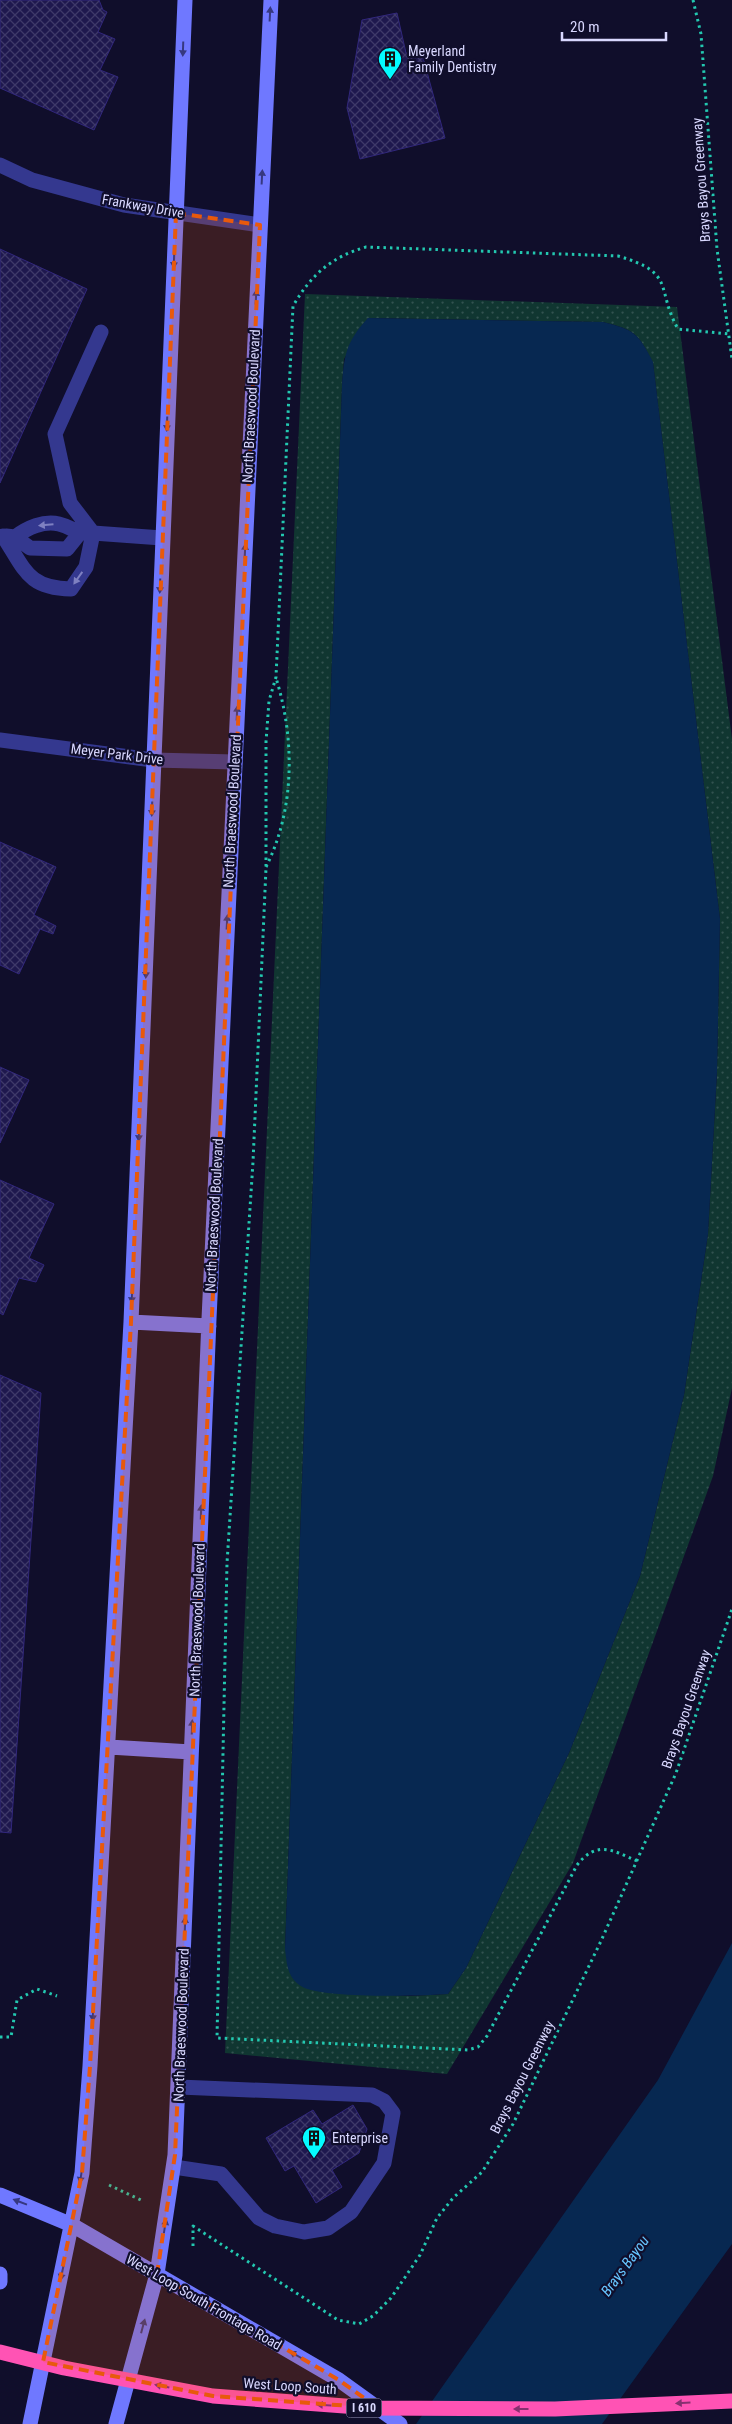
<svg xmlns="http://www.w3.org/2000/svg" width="732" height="2424" font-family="'Roboto Condensed',sans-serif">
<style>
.grass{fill:url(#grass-dots);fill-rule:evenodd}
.water{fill:#072851}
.building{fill:url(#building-cross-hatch);stroke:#31277c}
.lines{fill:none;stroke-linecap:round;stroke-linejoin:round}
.path{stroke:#23c8b0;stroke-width:3;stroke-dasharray:2.5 4;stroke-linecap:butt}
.lane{stroke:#34388f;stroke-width:15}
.street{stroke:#34388f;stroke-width:15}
.secondary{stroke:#6f78ff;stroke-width:15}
.highway{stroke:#ff53b4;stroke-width:15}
.oneway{fill:#363880}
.oneway2{fill:#7e80c1}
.oneway3{fill:#883070}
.marked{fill:#e8590c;fill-opacity:0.2;stroke:#e8590c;stroke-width:4;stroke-dasharray:10 6;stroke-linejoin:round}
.labels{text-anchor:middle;stroke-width:4.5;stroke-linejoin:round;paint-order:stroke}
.shield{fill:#100e2b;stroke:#9d9bbf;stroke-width:1}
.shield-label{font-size:12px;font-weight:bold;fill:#d9d8ff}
.poi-label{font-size:14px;fill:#d9d8ff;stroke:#100e2b;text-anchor:start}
.street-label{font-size:14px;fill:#d9d8ff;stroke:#100e2b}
.water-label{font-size:15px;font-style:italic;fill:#66c5ff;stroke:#100e2b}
</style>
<defs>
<pattern id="grass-dots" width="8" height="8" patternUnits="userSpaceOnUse" patternTransform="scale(1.25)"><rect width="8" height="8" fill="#103631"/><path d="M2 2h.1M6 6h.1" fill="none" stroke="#325250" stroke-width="1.8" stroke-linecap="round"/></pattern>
<pattern id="building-cross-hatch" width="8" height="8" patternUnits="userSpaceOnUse" patternTransform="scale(1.25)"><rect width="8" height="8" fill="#1e184e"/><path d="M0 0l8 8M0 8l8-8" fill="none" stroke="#3e3969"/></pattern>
</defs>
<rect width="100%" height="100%" fill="#100e2b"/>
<path class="grass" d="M 305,294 L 677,307 L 732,739 L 732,1388 L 713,1476 L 573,1863 L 447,2074 L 225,2053 ZM 368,318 L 603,322 C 635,330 638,333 653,363 L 720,919 L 717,1072 L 708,1234 L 684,1395 L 640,1576 L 569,1753 L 466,1968 L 448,1994 L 411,1996 L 323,1992 L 285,1949 L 342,386 L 344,359 Z"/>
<path class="water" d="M 368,318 L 603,322 C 635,330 638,333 653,362 L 720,919 L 717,1072 L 708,1234 L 684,1395 L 640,1576 L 569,1753 L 466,1968 L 448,1994 C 420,1996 321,1999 301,1986 C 287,1977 287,1964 285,1949 L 342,386 C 344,355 346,342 368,318 Z
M 732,1943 L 732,2244 L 602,2424 L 416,2424 L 658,2080 Z"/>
<path class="building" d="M 0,0 L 99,0 L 103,10 L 107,12 L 98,32 L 115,39 L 100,70 L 118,77 L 94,130 L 0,88 Z
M 397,13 L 406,53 L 421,50 L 445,138 L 360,159 L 347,108 L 362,20 Z
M 0,249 L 87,289 L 0,483 Z
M 0,842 L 56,867 L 34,915 L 56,926 L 53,934 L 40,929 L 19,974 L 0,965 Z
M 0,1067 L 29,1080 L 0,1143 Z
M 0,1180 L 54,1204 L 29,1258 L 44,1265 L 36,1282 L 19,1278 L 3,1315 L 0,1313 Z
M 0,1375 L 41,1393 L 11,1833 L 0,1832 Z
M 353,2105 L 367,2129 L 359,2153 L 332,2170 L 342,2187 L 316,2203 L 294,2166 L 285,2171 L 266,2138 L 313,2110 L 322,2124 Z"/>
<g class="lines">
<path class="path" d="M 693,0 L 701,34 L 717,249 L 732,359
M 266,867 C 295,809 295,739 276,678
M 637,1861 C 612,1850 597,1840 577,1865 L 487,2036 L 478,2047 L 468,2050 L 217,2038 L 227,1563 L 253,1162 L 266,868 L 266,742 L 269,701 L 276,677 L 293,306 C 311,275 331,257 366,247 L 618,256 C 677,273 655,288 678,329 L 729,334
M 0,2037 L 11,2037 L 17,2000 L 37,1989 L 57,1996
M 109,2185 L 141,2200
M 193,2246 L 193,2226 L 338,2320 L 359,2324 L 373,2316 L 391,2298 L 420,2255 L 437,2218 L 453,2198 L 482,2172 L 513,2124 L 601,1941 L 676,1773 L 732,1609"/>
<path class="lane" d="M 101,332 L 55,434 L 70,503 L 93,533 L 162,538
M 3,536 C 25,569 27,588 71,589 L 86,567 L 93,533 C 74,534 75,528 59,524 C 44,520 27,528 15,537
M 6,536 L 15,537 L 30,548 L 67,549 L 79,534
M 174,2167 L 221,2174 L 259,2218 L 275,2226 L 304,2232 L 328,2228 L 351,2212 L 384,2163 L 393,2113 L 384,2101 L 372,2095 L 179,2087"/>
<path class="street" d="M 0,165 L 32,180 L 124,205 L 260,225
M 0,740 L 153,760 L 235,762"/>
<path class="secondary" d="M 131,1322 L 209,1326
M 109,1747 L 191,1752
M 0,2195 L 72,2225 L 339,2380 L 400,2424
M 0,2274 L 0,2282
M 30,2424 L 82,2173 L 90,2066 L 131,1322 L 185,0
M 116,2424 L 157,2274 L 175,2155 L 209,1319 L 271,0"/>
<path class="highway" d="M 0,2352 L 64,2368 L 213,2396 L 371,2408 L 555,2409 L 732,2401"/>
</g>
<defs><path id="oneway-solid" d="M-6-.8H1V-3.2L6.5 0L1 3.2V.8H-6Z" transform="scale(1.25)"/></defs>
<g class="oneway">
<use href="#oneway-solid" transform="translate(270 14) rotate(-87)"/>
<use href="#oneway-solid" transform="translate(183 49) rotate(92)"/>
<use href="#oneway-solid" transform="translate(262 177) rotate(-87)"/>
<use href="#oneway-solid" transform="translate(174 261) rotate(92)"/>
<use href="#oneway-solid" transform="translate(256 297) rotate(-87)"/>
<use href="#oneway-solid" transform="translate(167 424) rotate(92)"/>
<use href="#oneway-solid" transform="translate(245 551) rotate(-87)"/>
<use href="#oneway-solid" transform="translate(160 586) rotate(92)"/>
<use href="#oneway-solid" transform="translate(237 713) rotate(-87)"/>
<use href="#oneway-solid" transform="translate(152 809) rotate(92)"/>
<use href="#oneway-solid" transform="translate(227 922) rotate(-87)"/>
<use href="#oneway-solid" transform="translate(146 971) rotate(92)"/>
<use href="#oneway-solid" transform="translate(139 1134) rotate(93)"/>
<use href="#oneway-solid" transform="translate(132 1296) rotate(93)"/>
<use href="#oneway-solid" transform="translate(201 1512) rotate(-88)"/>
<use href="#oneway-solid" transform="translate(192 1727) rotate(-88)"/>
<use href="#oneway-solid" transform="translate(185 1924) rotate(-88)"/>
<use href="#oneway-solid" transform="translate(93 2014) rotate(93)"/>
<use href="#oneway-solid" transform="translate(81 2176) rotate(99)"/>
<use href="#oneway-solid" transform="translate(20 2202) rotate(-159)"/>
<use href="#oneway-solid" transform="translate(165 2226) rotate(-81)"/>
<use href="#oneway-solid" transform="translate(62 2273) rotate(102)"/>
<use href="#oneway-solid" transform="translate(143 2326) rotate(-75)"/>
<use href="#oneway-solid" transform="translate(296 2355) rotate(-150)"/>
</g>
<g class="oneway2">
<use href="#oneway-solid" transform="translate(46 525) rotate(175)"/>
<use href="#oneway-solid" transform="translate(78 578) rotate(125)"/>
</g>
<g class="oneway3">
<use href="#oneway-solid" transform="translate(162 2386) rotate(-169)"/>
<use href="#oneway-solid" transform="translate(683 2403) rotate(177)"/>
<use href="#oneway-solid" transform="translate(324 2405) rotate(-176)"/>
<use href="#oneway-solid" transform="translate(521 2409) rotate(-180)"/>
</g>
<path class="marked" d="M 176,213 L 260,225 L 175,2155 L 157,2274 L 339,2380 L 378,2408 L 213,2396 L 43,2362 L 82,2173 L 90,2066 L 131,1322 Z"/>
<defs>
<g id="building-pin" transform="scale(1.25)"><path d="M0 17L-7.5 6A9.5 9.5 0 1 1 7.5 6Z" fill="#04fbff" stroke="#100e2b"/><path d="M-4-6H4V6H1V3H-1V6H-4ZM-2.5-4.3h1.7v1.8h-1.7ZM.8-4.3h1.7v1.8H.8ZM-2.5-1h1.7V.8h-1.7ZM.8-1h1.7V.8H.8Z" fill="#111"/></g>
</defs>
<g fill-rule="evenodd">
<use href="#building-pin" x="390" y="59"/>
<use href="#building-pin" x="314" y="2138"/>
</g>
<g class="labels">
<rect class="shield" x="346.5" y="2398.5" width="35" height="19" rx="4"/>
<g class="shield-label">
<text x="364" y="2412">I 610</text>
</g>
<g class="poi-label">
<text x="408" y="56">Meyerland<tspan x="408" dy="16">Family Dentistry</tspan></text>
<text x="332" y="2143">Enterprise</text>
</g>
<g class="street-label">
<text transform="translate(701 180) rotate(-94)" y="5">Brays Bayou Greenway</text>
<text transform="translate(143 206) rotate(10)" y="5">Frankway Drive</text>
<text transform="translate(251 406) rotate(-87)" y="5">North Braeswood Boulevard</text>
<text transform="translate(117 754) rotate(7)" y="5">Meyer Park Drive</text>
<text transform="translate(232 811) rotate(-87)" y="5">North Braeswood Boulevard</text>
<text transform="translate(214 1215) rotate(-87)" y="5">North Braeswood Boulevard</text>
<text transform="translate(197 1620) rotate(-88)" y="5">North Braeswood Boulevard</text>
<text transform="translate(686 1709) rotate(-71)" y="5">Brays Bayou Greenway</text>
<text transform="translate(181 2025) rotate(-88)" y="5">North Braeswood Boulevard</text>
<text transform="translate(522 2077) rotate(-63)" y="5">Brays Bayou Greenway</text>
<text transform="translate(204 2302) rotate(30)" y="5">West Loop South Frontage Road</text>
<text transform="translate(290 2386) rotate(4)" y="5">West Loop South</text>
</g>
<g class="water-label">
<text transform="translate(625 2266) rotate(-54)" y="5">Brays Bayou</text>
</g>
</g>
<path d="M562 32v8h104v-8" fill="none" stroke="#d9d8ff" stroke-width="2.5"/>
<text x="570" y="32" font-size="15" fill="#d9d8ff" stroke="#100e2b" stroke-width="4" paint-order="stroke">20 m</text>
</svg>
